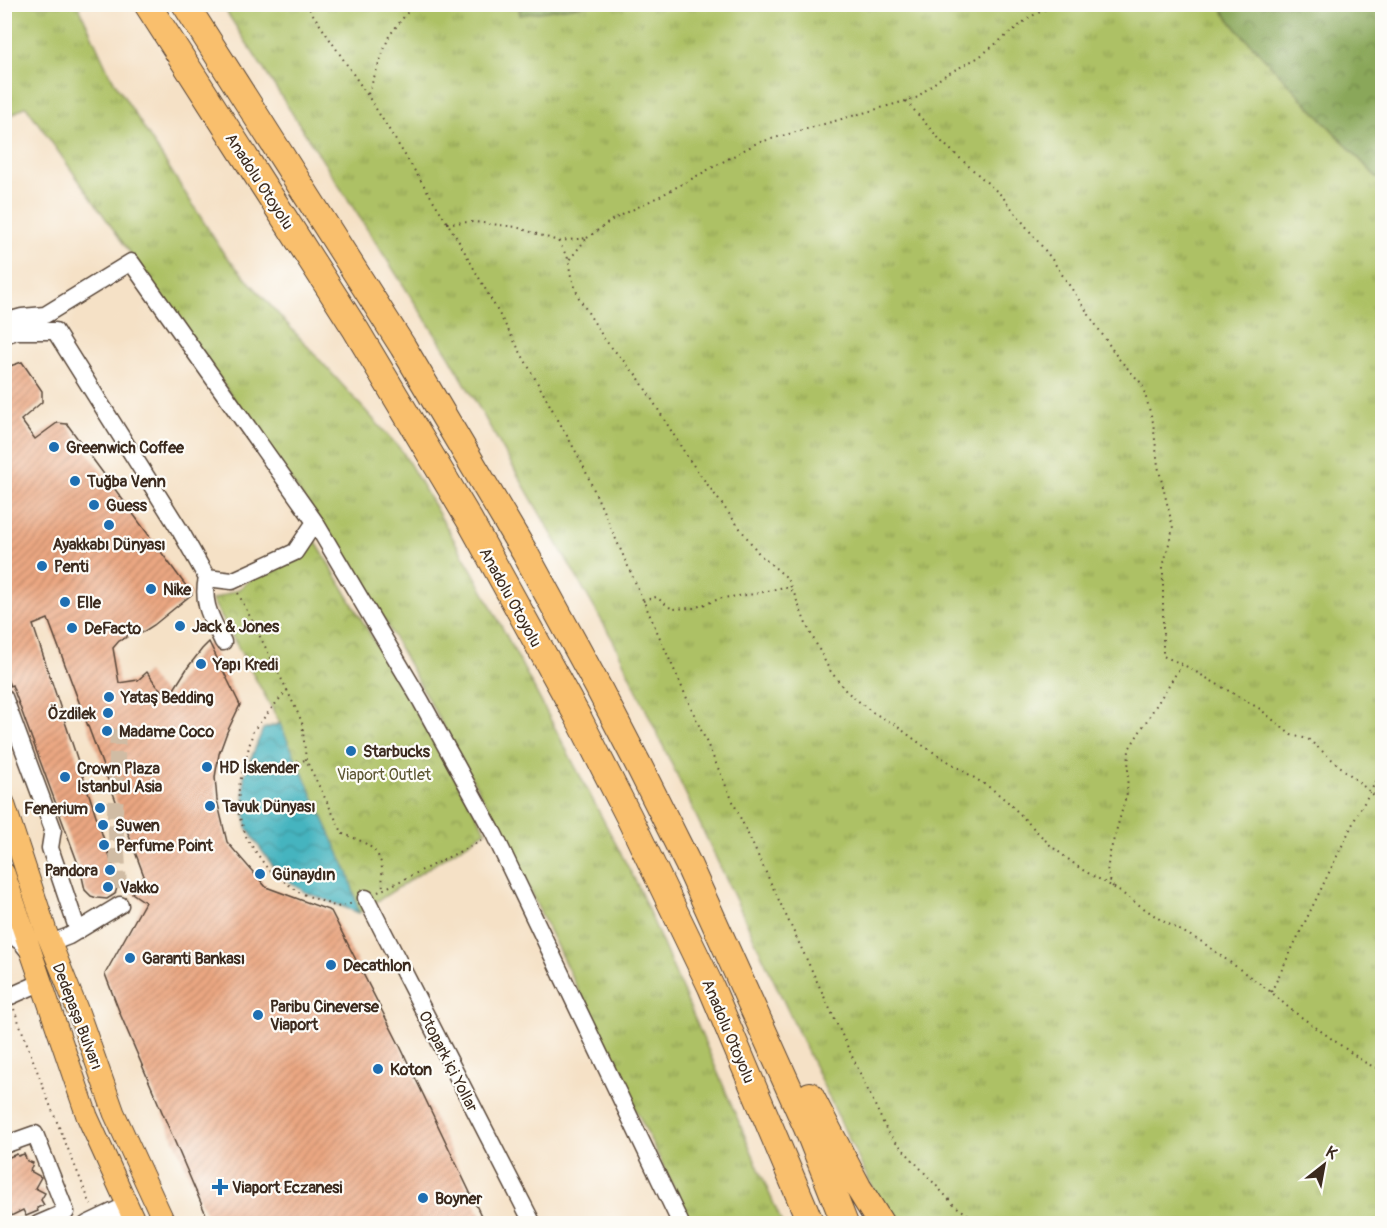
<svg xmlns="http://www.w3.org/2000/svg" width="1387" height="1228" font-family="Pangolin,sans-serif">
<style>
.grass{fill:url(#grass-tufts);stroke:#747642;stroke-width:1.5}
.forest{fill:url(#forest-crowns);stroke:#62683c;stroke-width:1.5}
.park{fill:url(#park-crowns);stroke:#747642;stroke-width:1.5}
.water{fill:url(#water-waves);stroke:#406f6e;stroke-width:1.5}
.building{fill:url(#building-hatch)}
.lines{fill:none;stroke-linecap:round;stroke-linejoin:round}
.minor-tunnel{stroke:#d0bca4;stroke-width:16;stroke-dasharray:16 8;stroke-linecap:butt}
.minor-casing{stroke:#574537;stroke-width:19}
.major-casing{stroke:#574537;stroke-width:23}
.highway-casing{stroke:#574537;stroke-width:28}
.path{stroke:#574537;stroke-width:2;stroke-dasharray:1.5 4.5;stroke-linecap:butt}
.minor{stroke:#fff;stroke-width:16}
.major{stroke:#f9bf6d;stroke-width:21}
.highway{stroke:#f9bf6d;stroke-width:26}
.poi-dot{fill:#1f6fb2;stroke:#fdfcf7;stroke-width:2}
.labels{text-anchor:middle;stroke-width:4.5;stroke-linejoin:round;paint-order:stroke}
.street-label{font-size:16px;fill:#3b2a1e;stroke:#fdfcf7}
.poi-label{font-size:16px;font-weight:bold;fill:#3b2a1e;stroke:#fdfcf7;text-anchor:start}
.park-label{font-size:16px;fill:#5d5733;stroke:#fdfcf7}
</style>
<defs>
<pattern id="grass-tufts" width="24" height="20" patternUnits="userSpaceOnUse" patternTransform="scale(1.5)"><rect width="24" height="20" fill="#adc165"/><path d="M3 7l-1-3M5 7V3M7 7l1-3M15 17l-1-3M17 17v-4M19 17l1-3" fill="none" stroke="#8e9d53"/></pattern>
<pattern id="forest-crowns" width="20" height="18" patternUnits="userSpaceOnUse" patternTransform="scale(1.5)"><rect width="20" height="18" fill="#8aa75a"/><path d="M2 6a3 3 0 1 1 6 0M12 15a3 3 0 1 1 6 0" fill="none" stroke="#72884a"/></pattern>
<pattern id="park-crowns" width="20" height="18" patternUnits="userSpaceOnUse" patternTransform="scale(1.5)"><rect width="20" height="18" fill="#adc165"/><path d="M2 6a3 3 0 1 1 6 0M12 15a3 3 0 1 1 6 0" fill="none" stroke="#8e9d53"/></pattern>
<pattern id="water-waves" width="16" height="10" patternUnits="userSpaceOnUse" patternTransform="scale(1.5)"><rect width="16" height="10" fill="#45b4bf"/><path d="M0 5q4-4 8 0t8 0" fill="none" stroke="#3b939b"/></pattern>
<pattern id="building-hatch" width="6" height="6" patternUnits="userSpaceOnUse" patternTransform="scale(1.5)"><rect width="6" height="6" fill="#eba782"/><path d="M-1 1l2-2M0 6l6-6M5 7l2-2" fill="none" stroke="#c0886a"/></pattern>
</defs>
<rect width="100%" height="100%" fill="#fdfcf7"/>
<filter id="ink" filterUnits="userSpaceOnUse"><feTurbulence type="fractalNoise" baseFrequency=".0167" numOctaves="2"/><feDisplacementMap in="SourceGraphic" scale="12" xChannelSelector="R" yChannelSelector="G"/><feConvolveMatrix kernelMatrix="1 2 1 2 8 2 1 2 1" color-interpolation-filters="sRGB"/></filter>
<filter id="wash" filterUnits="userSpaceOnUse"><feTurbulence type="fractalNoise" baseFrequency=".008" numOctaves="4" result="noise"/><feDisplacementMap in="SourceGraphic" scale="24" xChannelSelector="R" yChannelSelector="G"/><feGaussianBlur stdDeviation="1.35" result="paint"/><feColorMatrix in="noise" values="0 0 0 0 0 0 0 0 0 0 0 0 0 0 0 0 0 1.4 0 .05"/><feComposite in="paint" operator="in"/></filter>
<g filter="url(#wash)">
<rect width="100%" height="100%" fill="#f5e1c6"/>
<path class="grass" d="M 518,4 L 520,15 L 585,4 L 1218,5 L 1237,29 L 1382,183 L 1382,1223 L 896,1224 L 885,1214 L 844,1129 L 614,642 L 448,354 L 222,5 Z
M 5,5 L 78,5 L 110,75 L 224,254 L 402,451 L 474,574 L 638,886 L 782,1223 L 689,1223 L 672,1184 L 500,829 L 373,600 L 272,453 L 26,106 L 5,119 Z"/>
<path class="forest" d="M 519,4 L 585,4 L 585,5 L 520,15 Z
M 1218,5 L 1382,5 L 1382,183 L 1237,29 Z"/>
<path class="park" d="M 310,532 L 486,831 L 359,913 L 279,874 L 247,828 L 244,776 L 263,729 L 280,723 L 212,600 L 239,589 Z"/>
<path class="water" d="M 280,724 L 349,875 L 359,913 L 305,892 L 279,874 L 262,851 L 247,828 L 244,805 L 244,776 L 263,729 Z"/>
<g id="blocks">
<path class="building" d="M 22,362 L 42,391 L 42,402 L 21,420 L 35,439 L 57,423 L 67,424 L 192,594 L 154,625 L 143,632 L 129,624 L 127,637 L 119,641 L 113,648 L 119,683 L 138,680 L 147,672 L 157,686 L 169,697 L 188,667 L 202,649 L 209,642 L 240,705 L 227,732 L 219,754 L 215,777 L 217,800 L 227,842 L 266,887 L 331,911 L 400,1046 L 485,1224 L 210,1224 L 121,1016 L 105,974 L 145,902 L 132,893 L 144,876 L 48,619 L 33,625 L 112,864 L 117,888 L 115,894 L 107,899 L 97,898 L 91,896 L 85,890 L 81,872 L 12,685 L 10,686 L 4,671 L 4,368 Z
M 17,1154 L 18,1156 L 24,1154 L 27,1161 L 33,1163 L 30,1171 L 41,1177 L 35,1188 L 45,1193 L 41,1200 L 44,1205 L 37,1208 L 38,1211 L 26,1216 L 23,1210 L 11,1216 L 10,1213 L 4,1215 L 4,1159 Z"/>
</g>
</g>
<g filter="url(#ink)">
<use href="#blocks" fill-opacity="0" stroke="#574537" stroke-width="1.5"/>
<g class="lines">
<path class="minor-tunnel" d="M 118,729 L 115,815 L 120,905"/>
<g class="minor-casing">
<path id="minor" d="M 4,322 L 22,317 L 45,315 L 131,262 L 315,522 L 421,701 L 494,834 L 681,1224
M 4,335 L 17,331 L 55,331 L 181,532 L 207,578 L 232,581 L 295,552 L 315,522
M 207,578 C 201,604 212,619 223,642
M 4,697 L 53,829 L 50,848 L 78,931
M 366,898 L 533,1224
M 4,929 L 22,943 L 30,953
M 51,943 L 69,936 L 120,905
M 4,999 L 42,982
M 4,1145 L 35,1134 L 66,1212 L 38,1224
M 87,1224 L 127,1205"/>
</g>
<g class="major-casing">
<path id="major" d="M 4,803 L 47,934 L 79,1014 L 114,1113 L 165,1224
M 4,873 L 87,1116 L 136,1224"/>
</g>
<g class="highway-casing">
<path id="highway" d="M 147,4 L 356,330 L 470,521 L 578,717 L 629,817 L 711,987 L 811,1224
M 185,4 L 403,347 L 525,553 L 598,687 L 638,764 L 688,864 L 807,1128 L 845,1224
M 810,1095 L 858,1187 L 881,1224"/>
</g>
<path class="path" d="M 306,4 L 368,96 L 458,240 L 581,461 L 739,815 L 888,1133 L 954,1205 L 982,1224
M 368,94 L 389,36 L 414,4
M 906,101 L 942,142 L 1002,196 L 1051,258 L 1118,358 L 1142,384 L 1153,422 L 1158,466 L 1173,528 L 1163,567 L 1163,656 L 1182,664 L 1260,709 L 1291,735 L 1308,739 L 1382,802
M 447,223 L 475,222 L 516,227 L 558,241 L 569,260 L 570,273 L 579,298 L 605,340 L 638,377 L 688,458 L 724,507 L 760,555 L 786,577 L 793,591
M 587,238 L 612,220 L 664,194 L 757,143 L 916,98 L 942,77 L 979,57 L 1030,17 L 1056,4
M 559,241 L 587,238 L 569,260
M 238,593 L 287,690 L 253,731 L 239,786 L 238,812 L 247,839 L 267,868 L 298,892 L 337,907 L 354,903
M 643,601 L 656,597 L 672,609 L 694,608 L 722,598 L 755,594 L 784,587 L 793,591 L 806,624 L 829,669 L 846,691 L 872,712 L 894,724 L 922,745 L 992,789 L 1008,802 L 1051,846 L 1081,869 L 1113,887 L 1161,920 L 1202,942 L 1271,992 L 1290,1009 L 1364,1062 L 1382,1071
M 287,690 L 302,722 L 306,760 L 343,834 C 358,839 377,846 381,863 C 383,871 382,880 383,888
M 244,760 L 275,766 L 306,760
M 1113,887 L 1107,873 L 1109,856 L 1127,793 L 1129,749 L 1182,664
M 378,892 L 481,841
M 1271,992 L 1356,817 L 1382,771
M 14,1009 L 48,1100 L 91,1205"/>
<use href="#minor" class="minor"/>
<use href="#major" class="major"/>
<use href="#highway" class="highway"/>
</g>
</g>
<g class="poi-dot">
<circle cx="54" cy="447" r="6"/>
<circle cx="75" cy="481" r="6"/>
<circle cx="94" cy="505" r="6"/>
<circle cx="109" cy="525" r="6"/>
<circle cx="42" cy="566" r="6"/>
<circle cx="151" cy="589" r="6"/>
<circle cx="65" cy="602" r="6"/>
<circle cx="180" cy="626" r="6"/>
<circle cx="72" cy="628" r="6"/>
<circle cx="201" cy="664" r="6"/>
<circle cx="109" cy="697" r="6"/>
<circle cx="108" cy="713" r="6"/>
<circle cx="107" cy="731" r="6"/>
<circle cx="351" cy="751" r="6"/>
<circle cx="207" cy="767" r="6"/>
<circle cx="65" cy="777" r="6"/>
<circle cx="210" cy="806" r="6"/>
<circle cx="100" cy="808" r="6"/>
<circle cx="103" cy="825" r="6"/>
<circle cx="104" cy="845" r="6"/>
<circle cx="110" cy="870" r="6"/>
<circle cx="260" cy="874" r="6"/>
<circle cx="108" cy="887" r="6"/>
<circle cx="130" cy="958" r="6"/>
<circle cx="331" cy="965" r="6"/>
<circle cx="258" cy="1015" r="6"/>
<circle cx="378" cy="1069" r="6"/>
<path d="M217 1178h6v6h6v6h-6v6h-6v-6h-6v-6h6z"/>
<circle cx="423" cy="1198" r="6"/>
</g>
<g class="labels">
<g class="street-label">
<text transform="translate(260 181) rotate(57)" y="6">Anadolu Otoyolu</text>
<text transform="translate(511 597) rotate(61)" y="6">Anadolu Otoyolu</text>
<text transform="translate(78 1016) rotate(69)" y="6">Dedepaşa Bulvarı</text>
<text transform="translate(729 1031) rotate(67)" y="6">Anadolu Otoyolu</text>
<text transform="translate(449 1061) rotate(63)" y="6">Otopark içi Yollar</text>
</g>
<g class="poi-label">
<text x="66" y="453">Greenwich Coffee</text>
<text x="87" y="487">Tuğba Venn</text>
<text x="106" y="511">Guess</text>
<text x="109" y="550" text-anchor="middle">Ayakkabı Dünyası</text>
<text x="54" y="572">Penti</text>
<text x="163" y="595">Nike</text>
<text x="77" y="608">Elle</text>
<text x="192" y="632">Jack &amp; Jones</text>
<text x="84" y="634">DeFacto</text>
<text x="213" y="670">Yapı Kredi</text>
<text x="121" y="703">Yataş Bedding</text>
<text x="96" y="719" text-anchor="end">Özdilek</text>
<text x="119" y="737">Madame Coco</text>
<text x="363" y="757">Starbucks</text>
<text x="219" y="773">HD İskender</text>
<text x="77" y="774">Crown Plaza<tspan x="77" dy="18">Istanbul Asia</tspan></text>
<text x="222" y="812">Tavuk Dünyası</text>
<text x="88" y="814" text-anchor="end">Fenerium</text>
<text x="115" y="831">Suwen</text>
<text x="116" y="851">Perfume Point</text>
<text x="98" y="876" text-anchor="end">Pandora</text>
<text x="272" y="880">Günaydın</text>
<text x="120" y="893">Vakko</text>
<text x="142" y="964">Garanti Bankası</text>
<text x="343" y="971">Decathlon</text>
<text x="270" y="1012">Paribu Cineverse<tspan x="270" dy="18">Viaport</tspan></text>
<text x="390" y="1075">Koton</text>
<text x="232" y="1193">Viaport Eczanesi</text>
<text x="435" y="1204">Boyner</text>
</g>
<g class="park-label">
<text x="384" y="780">Viaport Outlet</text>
</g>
</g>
<rect width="1387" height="1228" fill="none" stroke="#fdfcf7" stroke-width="24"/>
<g transform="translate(1324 1165) rotate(31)" stroke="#fdfcf7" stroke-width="4.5" paint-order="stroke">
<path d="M0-4.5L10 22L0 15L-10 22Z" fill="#3b2a1e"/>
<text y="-9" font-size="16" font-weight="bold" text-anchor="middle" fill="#3b2a1e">K</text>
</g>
</svg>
